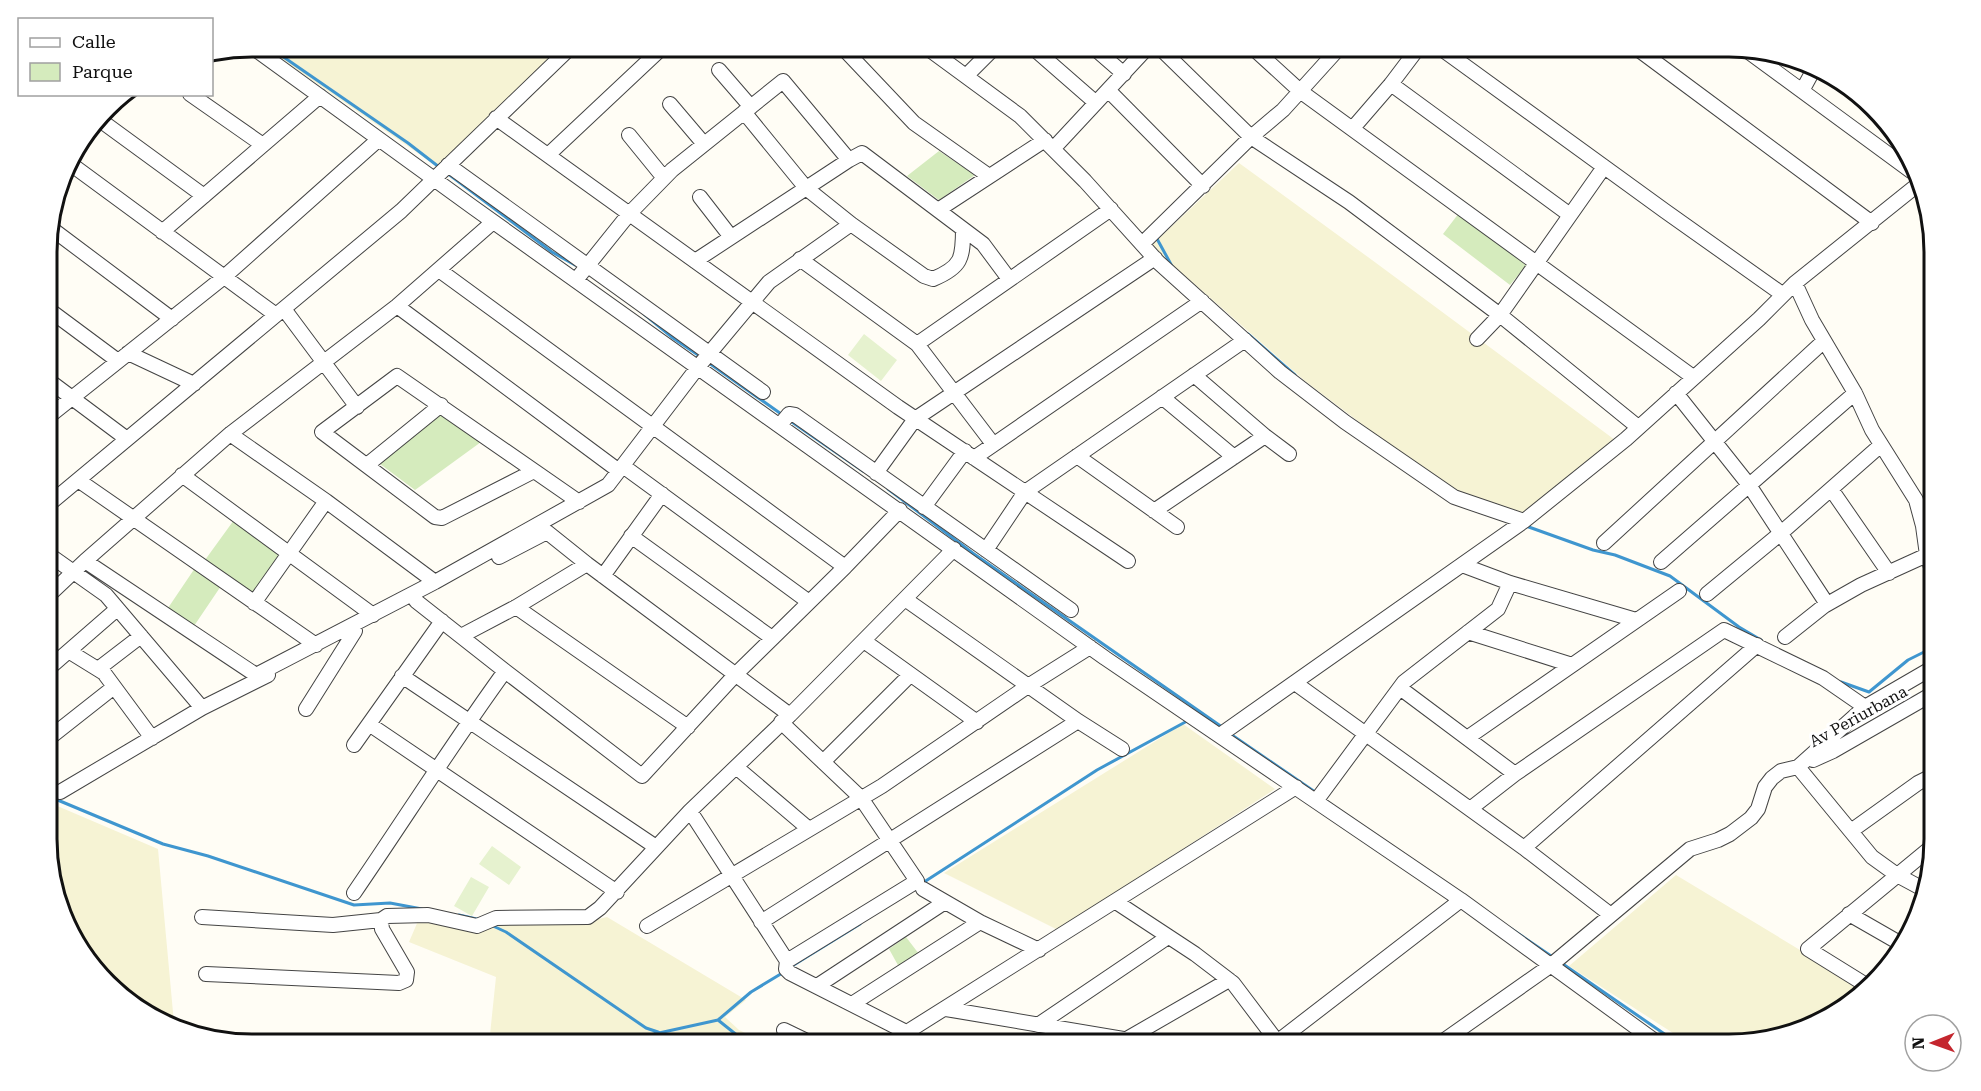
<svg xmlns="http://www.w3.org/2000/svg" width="1981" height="1091" font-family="'Roboto Serif',serif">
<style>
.farmland{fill:#f6f3d4}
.green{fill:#d5ebbd}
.pitch{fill:#e6f2cf}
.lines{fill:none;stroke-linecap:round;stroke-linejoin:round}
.stream{stroke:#3f96cf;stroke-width:3}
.minor-casing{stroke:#444;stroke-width:16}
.minor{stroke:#fff;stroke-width:14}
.labels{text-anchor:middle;stroke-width:6;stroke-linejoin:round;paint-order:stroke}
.street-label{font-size:16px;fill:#111;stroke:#fff}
.rim{fill:none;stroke:#111;stroke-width:3}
</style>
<rect width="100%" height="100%" fill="#fffdf5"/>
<path class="farmland" d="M 264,47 L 564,47 L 438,167 Z
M 1239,163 L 1372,260 L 1615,440 L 1524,514 L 1459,495 L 1387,443 L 1305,381 L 1151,246 Z
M 1183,724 L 1275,789 L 1058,930 L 944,873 Z
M 48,802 L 158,849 L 174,1023 L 150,1017 L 81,953 L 48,865 Z
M 1676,875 L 1863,988 L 1843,1010 L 1742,1044 L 1690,1044 L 1569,966 Z
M 607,917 L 746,1000 L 725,1017 L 739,1030 L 768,1044 L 489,1044 L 496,977 L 409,942 L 418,921 L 470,930 L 501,922 L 581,923 Z"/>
<path class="green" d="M 939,151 L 975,175 L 939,200 L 907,176 Z
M 1459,213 L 1528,263 L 1510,285 L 1443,234 Z
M 440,414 L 481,442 L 415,490 L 376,461 Z
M 234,520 L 282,554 L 253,594 L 205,560 Z
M 195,568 L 221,586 L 194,626 L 168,608 Z
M 906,937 L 919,954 L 899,967 L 889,949 Z"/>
<path class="pitch" d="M 864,334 L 897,360 L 881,381 L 848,355 Z
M 492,846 L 521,867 L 509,885 L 479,864 Z
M 471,877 L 489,887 L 472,916 L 454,906 Z"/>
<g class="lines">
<path class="stream" d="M 269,47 L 408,143 L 439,167
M 447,173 L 552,252 L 575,265
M 1156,237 L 1173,268
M 644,314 L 673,338 L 701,357
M 1248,334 L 1295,375
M 709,363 L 784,416
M 789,420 L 863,471
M 888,489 L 974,554 L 1222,727
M 1526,526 L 1593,550 L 1615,555 L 1670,576 L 1739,627 L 1761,640
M 1841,682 L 1869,692 L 1908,660 L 1934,647
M 1229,733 L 1318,794
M 48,796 L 163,844 L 208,856 L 354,905 L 390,903 L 422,909
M 921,884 L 1097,770 L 1189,720
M 459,915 L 481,920
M 493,926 L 506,932 L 646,1028 L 658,1032
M 1510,928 L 1554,958
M 1560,962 L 1679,1044
M 792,966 L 860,924
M 718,1020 L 738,1036 L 757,1044
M 609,1044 L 718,1020 L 751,992 L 784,972"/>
<g class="minor-casing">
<path id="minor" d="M 252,47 L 474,208 L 1105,658 L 1461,900 L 1659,1044
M 842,47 L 914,123 L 989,176
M 926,47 L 1020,116 L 1085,181 L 1158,262 L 1280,372 L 1345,422 L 1454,497 L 1524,521
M 1032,47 L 1095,102
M 1093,47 L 1124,74
M 1159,47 L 1251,137 L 1349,202 L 1500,315 L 1638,427
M 1252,47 L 1300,91 L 1693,377
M 1439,47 L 1665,211 L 1782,294
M 1635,47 L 1872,223
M 1749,52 L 1911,171
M 719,70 L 751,107
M 966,76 L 995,47
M 1391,84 L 1570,215
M 1109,91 L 1203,186
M 1802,91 L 1814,69
M 190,94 L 263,145
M 670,104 L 704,144
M 744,112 L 806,188 L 851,224 L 924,276 L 933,279 C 962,267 963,258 963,229
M 496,118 L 898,407 L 1128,561
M 100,120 L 204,196
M 1353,128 L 1391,84 L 1419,47
M 629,135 L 664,178
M 1053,149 L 1148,47
M 548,155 L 663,47
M 68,162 L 276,315
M 448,165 L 763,392
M 700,197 L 731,237
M 938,210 L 1045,140
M 48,226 L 172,319
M 162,232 L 320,96
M 1142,244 L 1251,137 L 1283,110 L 1340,47
M 800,259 L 917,344 L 993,444
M 695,261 L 849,160 L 862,153 L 983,244 L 1009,279
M 439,270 L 845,567
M 576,280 L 629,214 L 672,170 L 783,81 L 849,160
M 1795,283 L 1812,320 L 1855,393 L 1872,430 L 1916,500 L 1923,526 L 1927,555 L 1934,576
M 397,306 L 619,471
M 48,309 L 118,361
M 284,309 L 357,407
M 1477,339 L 1500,315 L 1604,167
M 917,344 L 1111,209
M 128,353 L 194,384
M 1194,375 L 1265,436 L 1289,454
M 48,380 L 127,439
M 1676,393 L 1749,485 L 1827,604
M 1162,397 L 1234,457
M 48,417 L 224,277 L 379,139
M 780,425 L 789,414 L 795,415 L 1071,610
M 230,434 L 326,501 L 435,582
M 1077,456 L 1177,527
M 974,458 L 1202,301
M 367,465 L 441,405
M 623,466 L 809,602
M 534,471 L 442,518 L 435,517 L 322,432 L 397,376 L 579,502
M 876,473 L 915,419 L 1155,258
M 182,475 L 373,615
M 78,480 L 316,645
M 1831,489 L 1889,573
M 48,505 L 401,211 L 571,47
M 924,507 L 965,451
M 1154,511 L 1265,436
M 631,536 L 772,638
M 1604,543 L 1824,341
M 986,550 L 1025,492 L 1245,340
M 48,554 L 106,595 L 202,708
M 499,557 L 547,532 L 587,564 L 790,715
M 85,561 L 256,675 L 435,582 L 608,485 L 698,367 L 769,282 L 851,224
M 1661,562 L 1855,393
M 1462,565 L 1510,583 L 1636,620
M 603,576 L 662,494
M 1707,594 L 1781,533 L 1881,445
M 48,596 L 85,561 L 230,434 L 397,306 L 493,222
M 905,599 L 1078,721 L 1122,749
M 416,601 L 505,671 L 642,776 L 736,674 L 845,567 L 900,510
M 254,603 L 326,501
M 516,607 L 688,727
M 1468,632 L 1572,665
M 461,636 L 516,607 L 587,564
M 1785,637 L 1824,606 L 1861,585 L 1927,555
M 864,641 L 977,722
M 70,652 L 104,673 L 152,738
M 48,669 L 117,609
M 98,669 L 141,636
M 402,676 L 656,847
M 1295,683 L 1524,848 L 1611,915
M 1400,688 L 1515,774
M 306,709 L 355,631
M 781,722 L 861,798 L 917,881 L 787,961
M 369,724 L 617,892
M 1220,735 L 1524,521 L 1626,439 L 1759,319 L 1795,283 L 1916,186
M 1467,738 L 1679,591
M 48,739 L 114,687
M 354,745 L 442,621
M 1813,760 L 1833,751 L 1934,693
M 823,762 L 910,675
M 736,767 L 809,829
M 1798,767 L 1872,857 L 1897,875 L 1923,889
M 60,792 L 202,708 L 268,675
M 1316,801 L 1404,682 L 1498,609 L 1510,583
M 1470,809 L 1515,774 L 1724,630 L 1823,678 L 1865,707
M 690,811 L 787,961 L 786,969 L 790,973 L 908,1033
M 1851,831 L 1918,783 L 1934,775
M 1524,848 L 1757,645
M 923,889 L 980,922 L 1039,950
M 354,893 C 404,820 452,744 505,671
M 1116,902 L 1195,954 L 1233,983 L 1279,1044
M 1849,914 L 1903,945
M 202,917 L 333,925 L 381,920
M 761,922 L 1078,721
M 647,926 L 882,786 L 1028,686 L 1090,647
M 206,974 L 399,983 L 406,980 L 407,972 L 382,929 L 381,920 L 387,916 L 428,915 L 477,926 L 496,918 L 588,917 L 600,908 L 690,811 L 790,715 L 954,549
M 1866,985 L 1808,949 L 1934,845
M 817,986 L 945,902
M 852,1004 L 980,922
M 946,1009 L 1153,1044
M 1038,1025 L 1168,937
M 784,1030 L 813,1044
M 1125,1040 L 1229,980
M 888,1044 L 1296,787
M 1270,1044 L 1277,1042 L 1461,900
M 1439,1044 L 1550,966 L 1690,849 L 1718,840 L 1730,834 L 1751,818 L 1758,809 L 1765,787 L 1772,778 L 1781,771 L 1798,767 L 1865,707 L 1934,667"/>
</g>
<use href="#minor" class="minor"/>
</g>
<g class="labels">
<g class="street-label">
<text transform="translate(1858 716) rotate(-29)" y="6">Av Periurbana</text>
</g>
</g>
<path d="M0 0H1981V1091H0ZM252 57H1729A195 195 0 0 1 1924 252V839A195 195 0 0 1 1729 1034H252A195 195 0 0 1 57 839V252A195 195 0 0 1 252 57Z" fill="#fff" fill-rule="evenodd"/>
<path class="rim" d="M252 57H1729A195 195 0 0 1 1924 252V839A195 195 0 0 1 1729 1034H252A195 195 0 0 1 57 839V252A195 195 0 0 1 252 57Z"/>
<rect x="18" y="18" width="195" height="78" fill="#ffffff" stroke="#a0a0a0" stroke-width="1.5"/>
<rect x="30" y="38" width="30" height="9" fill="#ffffff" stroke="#a0a0a0" stroke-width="1.5"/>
<text x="72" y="48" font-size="18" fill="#111111">Calle</text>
<rect x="30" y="63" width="30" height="18" fill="#d5ebbd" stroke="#a0a0a0" stroke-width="1.5"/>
<text x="72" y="78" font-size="18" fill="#111111">Parque</text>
<g transform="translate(1933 1043) rotate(269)"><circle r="28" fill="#ffffff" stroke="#a0a0a0" stroke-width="1.5"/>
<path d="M0-4.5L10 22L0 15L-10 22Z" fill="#c4262e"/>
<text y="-9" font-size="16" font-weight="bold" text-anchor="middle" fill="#111111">N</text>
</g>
</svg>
